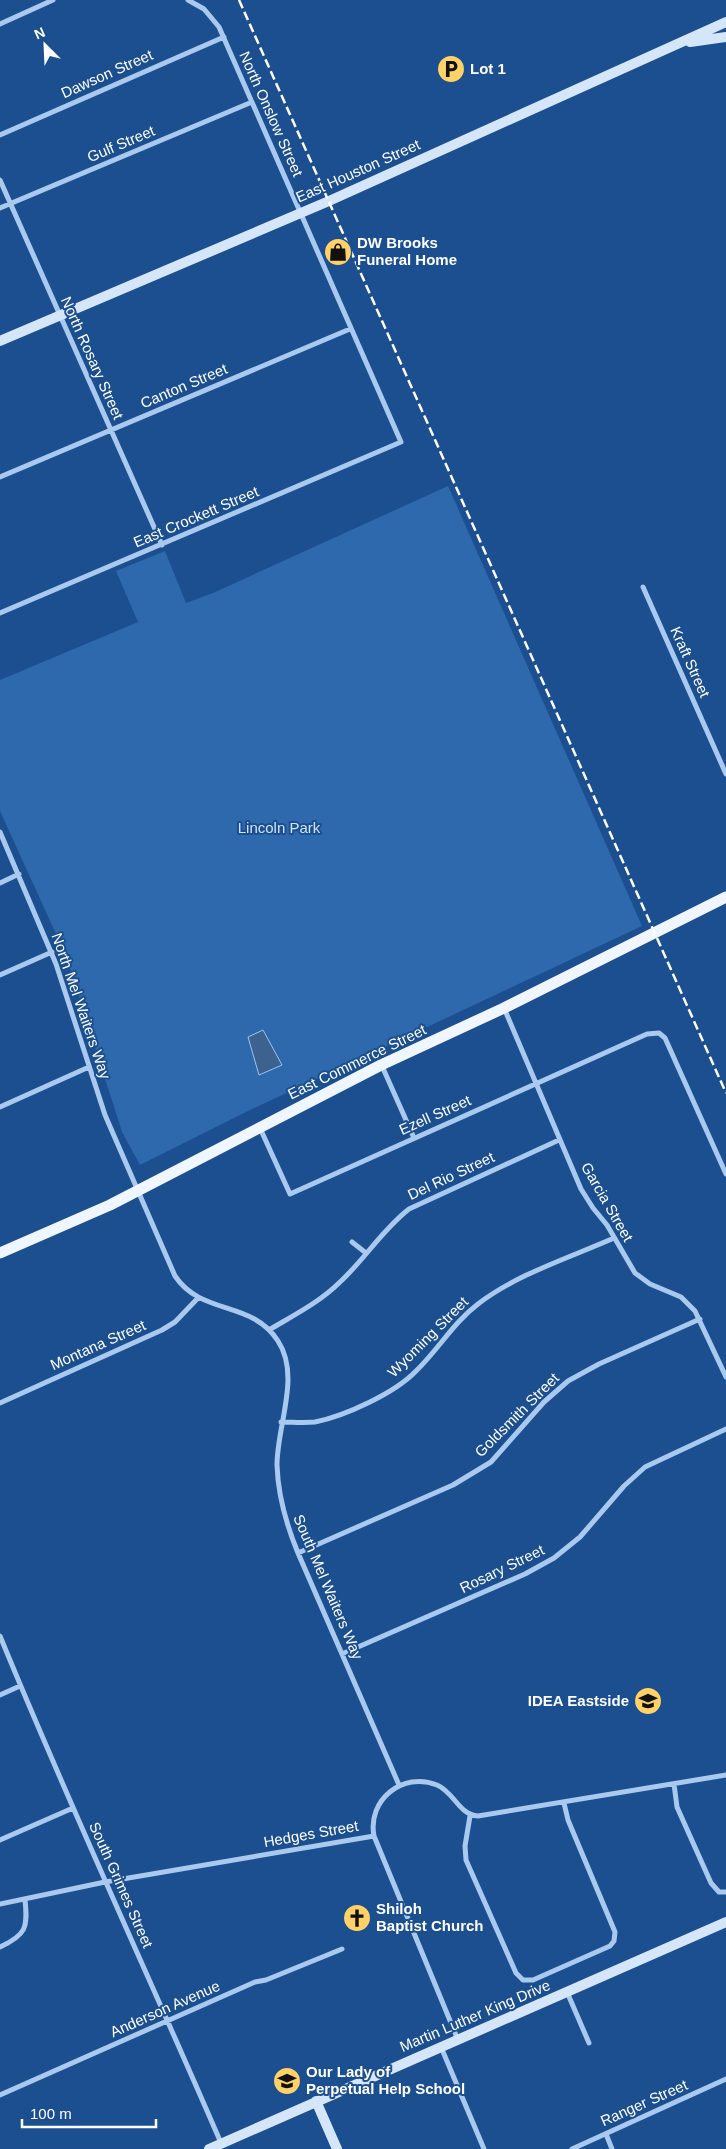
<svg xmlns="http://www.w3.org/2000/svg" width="726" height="2149" font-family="Helvetica,sans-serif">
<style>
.green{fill:#2e69ad}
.water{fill:#3c6290;stroke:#9cc4f0}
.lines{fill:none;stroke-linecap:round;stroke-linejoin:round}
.street{stroke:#a9c9ee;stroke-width:5}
.secondary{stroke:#d6e6fa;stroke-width:10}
.primary{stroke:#f0f6ff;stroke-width:11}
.rail{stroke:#fff;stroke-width:2.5;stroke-dasharray:9 4;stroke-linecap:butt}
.labels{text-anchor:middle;stroke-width:4;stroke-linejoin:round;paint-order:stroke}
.poi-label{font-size:15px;font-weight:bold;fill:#fff;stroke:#1b4f8f;text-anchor:start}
.street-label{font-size:15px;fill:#fff;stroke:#1b4f8f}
.park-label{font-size:15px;fill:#cfe3fa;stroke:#1b4f8f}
</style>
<rect width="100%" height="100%" fill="#1b4f8f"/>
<path class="green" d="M 448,486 L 642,926 L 246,1112 L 140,1165 L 122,1132 L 66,956 L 0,811 L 0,680 L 138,622 L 116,571 L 165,551 L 186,603 L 213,593 Z"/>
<path class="water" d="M 263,1030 L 282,1065 L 259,1075 L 248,1037 Z"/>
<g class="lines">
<path class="street" d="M 0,24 L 53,0
M 0,135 L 224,37
M 0,180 L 162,545
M 0,208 L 252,102
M 0,477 L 350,329
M 643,587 L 726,774
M 0,613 L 401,442 L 219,27 L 204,9 L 188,0
M 0,832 L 56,964 L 105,1115 L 175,1276 C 202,1316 252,1300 278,1341 C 301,1376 277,1425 277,1465 C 278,1496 286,1524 298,1553 L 399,1785
M 0,883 L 19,874
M 0,975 L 52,952
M 504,1008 L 581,1189 L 593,1208 L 607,1225 L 635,1273 L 650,1284 L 681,1297 L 695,1311 L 726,1377
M 382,1066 L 414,1138
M 0,1107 L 89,1067
M 260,1128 L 290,1194 L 647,1034 L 659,1033 L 665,1038 L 726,1174
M 352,1242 L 366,1253
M 269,1330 C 294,1315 320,1302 340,1282 C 365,1259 382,1230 409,1209 L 559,1140
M 0,1403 L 162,1330 L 175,1322 L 198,1298
M 281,1422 C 292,1422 304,1423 315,1422 C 345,1416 395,1393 416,1371 C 438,1350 453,1323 478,1304 C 517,1274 569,1258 614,1238
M 298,1553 L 453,1485 L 491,1462 L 544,1402 L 568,1381 L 599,1364 L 700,1319
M 0,1636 C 70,1807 148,1974 221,2143
M 342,1654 L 525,1574 L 554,1558 L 580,1537 L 624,1486 L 645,1467 L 726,1429
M 0,1695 L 20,1686
M 674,1784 L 677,1807 L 711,1883 L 719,1892 L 726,1892
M 470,1816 L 465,1846 L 466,1860 L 516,1973 L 523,1980 L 533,1980 L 610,1946 L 614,1941 L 615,1932 L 568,1820 L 564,1803
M 0,1840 L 73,1808
M 0,1904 L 105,1882 L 374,1836
M 0,1947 C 26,1935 28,1928 25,1900
M 567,1992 L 589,2043
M 458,2040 L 374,1836 C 367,1800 403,1771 437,1785 C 454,1792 459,1815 478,1816 L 726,1775
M 441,2047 L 484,2149
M 0,2095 L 255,1982 L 266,1980 L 342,1949
M 606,2134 L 612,2149
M 572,2149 L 726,2079"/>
<path class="secondary" d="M 690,42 L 726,37
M 0,341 L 329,201 L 726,22
M 316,2101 L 337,2149
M 209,2149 L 726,1922"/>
<path class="primary" d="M 0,1253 L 110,1205 L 381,1065 L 504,1008 L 726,897"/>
<path class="rail" d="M 239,0 L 726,1093"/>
</g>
<defs>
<g id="parking-disc" transform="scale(1.4375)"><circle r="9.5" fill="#ffd166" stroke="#1b4f8f"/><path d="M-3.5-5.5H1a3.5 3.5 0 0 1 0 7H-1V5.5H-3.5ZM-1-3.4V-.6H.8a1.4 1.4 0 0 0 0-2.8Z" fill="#111"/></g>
<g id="shop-disc" transform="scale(1.4375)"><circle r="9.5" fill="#ffd166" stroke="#1b4f8f"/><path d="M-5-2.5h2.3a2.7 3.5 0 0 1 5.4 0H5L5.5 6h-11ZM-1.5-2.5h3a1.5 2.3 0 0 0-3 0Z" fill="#111"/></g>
<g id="school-disc" transform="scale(1.4375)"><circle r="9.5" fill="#ffd166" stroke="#1b4f8f"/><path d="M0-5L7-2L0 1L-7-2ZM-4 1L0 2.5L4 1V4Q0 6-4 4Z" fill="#111"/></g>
<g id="church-disc" transform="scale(1.4375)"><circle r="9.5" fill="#ffd166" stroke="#1b4f8f"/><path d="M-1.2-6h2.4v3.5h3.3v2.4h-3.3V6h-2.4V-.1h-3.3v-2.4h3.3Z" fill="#111"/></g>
</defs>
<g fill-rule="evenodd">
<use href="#parking-disc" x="451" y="69"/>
<use href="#shop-disc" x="338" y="252"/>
<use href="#school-disc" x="648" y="1701"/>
<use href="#church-disc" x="357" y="1918"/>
<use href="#school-disc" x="287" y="2081"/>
</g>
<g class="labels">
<g class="poi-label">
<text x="470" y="74">Lot 1</text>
<text x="357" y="248">DW Brooks<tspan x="357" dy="17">Funeral Home</tspan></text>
<text x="629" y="1706" text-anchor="end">IDEA Eastside</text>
<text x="376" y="1914">Shiloh<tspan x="376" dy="17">Baptist Church</tspan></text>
<text x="306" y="2077">Our Lady of<tspan x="306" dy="17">Perpetual Help School</tspan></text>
</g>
<g class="street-label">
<text transform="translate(107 74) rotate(-24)" y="5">Dawson Street</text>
<text transform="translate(271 114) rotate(66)" y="5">North Onslow Street</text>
<text transform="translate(121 144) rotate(-23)" y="5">Gulf Street</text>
<text transform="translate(358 171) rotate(-24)" y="5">East Houston Street</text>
<text transform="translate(92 358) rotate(66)" y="5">North Rosary Street</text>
<text transform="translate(184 386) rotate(-23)" y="5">Canton Street</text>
<text transform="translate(196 517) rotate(-23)" y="5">East Crockett Street</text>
<text transform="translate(690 662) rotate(66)" y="5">Kraft Street</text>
<text transform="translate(81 1006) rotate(71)" y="5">North Mel Waiters Way</text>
<text transform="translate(357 1062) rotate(-26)" y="5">East Commerce Street</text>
<text transform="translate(435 1115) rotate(-24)" y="5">Ezell Street</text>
<text transform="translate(451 1176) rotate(-25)" y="5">Del Rio Street</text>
<text transform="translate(607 1202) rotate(60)" y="5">Garcia Street</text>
<text transform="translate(428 1337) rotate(-45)" y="5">Wyoming Street</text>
<text transform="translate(98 1345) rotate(-24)" y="5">Montana Street</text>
<text transform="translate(517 1415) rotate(-45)" y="5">Goldsmith Street</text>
<text transform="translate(502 1569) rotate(-26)" y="5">Rosary Street</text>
<text transform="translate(328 1587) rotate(67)" y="5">South Mel Waiters Way</text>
<text transform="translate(311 1834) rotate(-10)" y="5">Hedges Street</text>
<text transform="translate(121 1885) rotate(66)" y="5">South Grimes Street</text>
<text transform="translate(165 2009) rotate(-24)" y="5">Anderson Avenue</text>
<text transform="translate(475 2016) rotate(-23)" y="5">Martin Luther King Drive</text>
<text transform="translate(644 2103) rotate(-24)" y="5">Ranger Street</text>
</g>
<g class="park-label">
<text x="279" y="833">Lincoln Park</text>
</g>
</g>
<g transform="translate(45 45) rotate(336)" stroke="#1b4f8f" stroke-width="4" paint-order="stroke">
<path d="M0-4L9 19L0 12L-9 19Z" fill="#ffffff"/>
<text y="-8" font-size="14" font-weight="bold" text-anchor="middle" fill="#ffffff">N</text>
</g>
<path d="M22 2119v8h134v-8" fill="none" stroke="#ffffff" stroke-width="2.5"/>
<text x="30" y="2119" font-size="15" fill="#ffffff" stroke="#1b4f8f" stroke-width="4" paint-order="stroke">100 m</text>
</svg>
